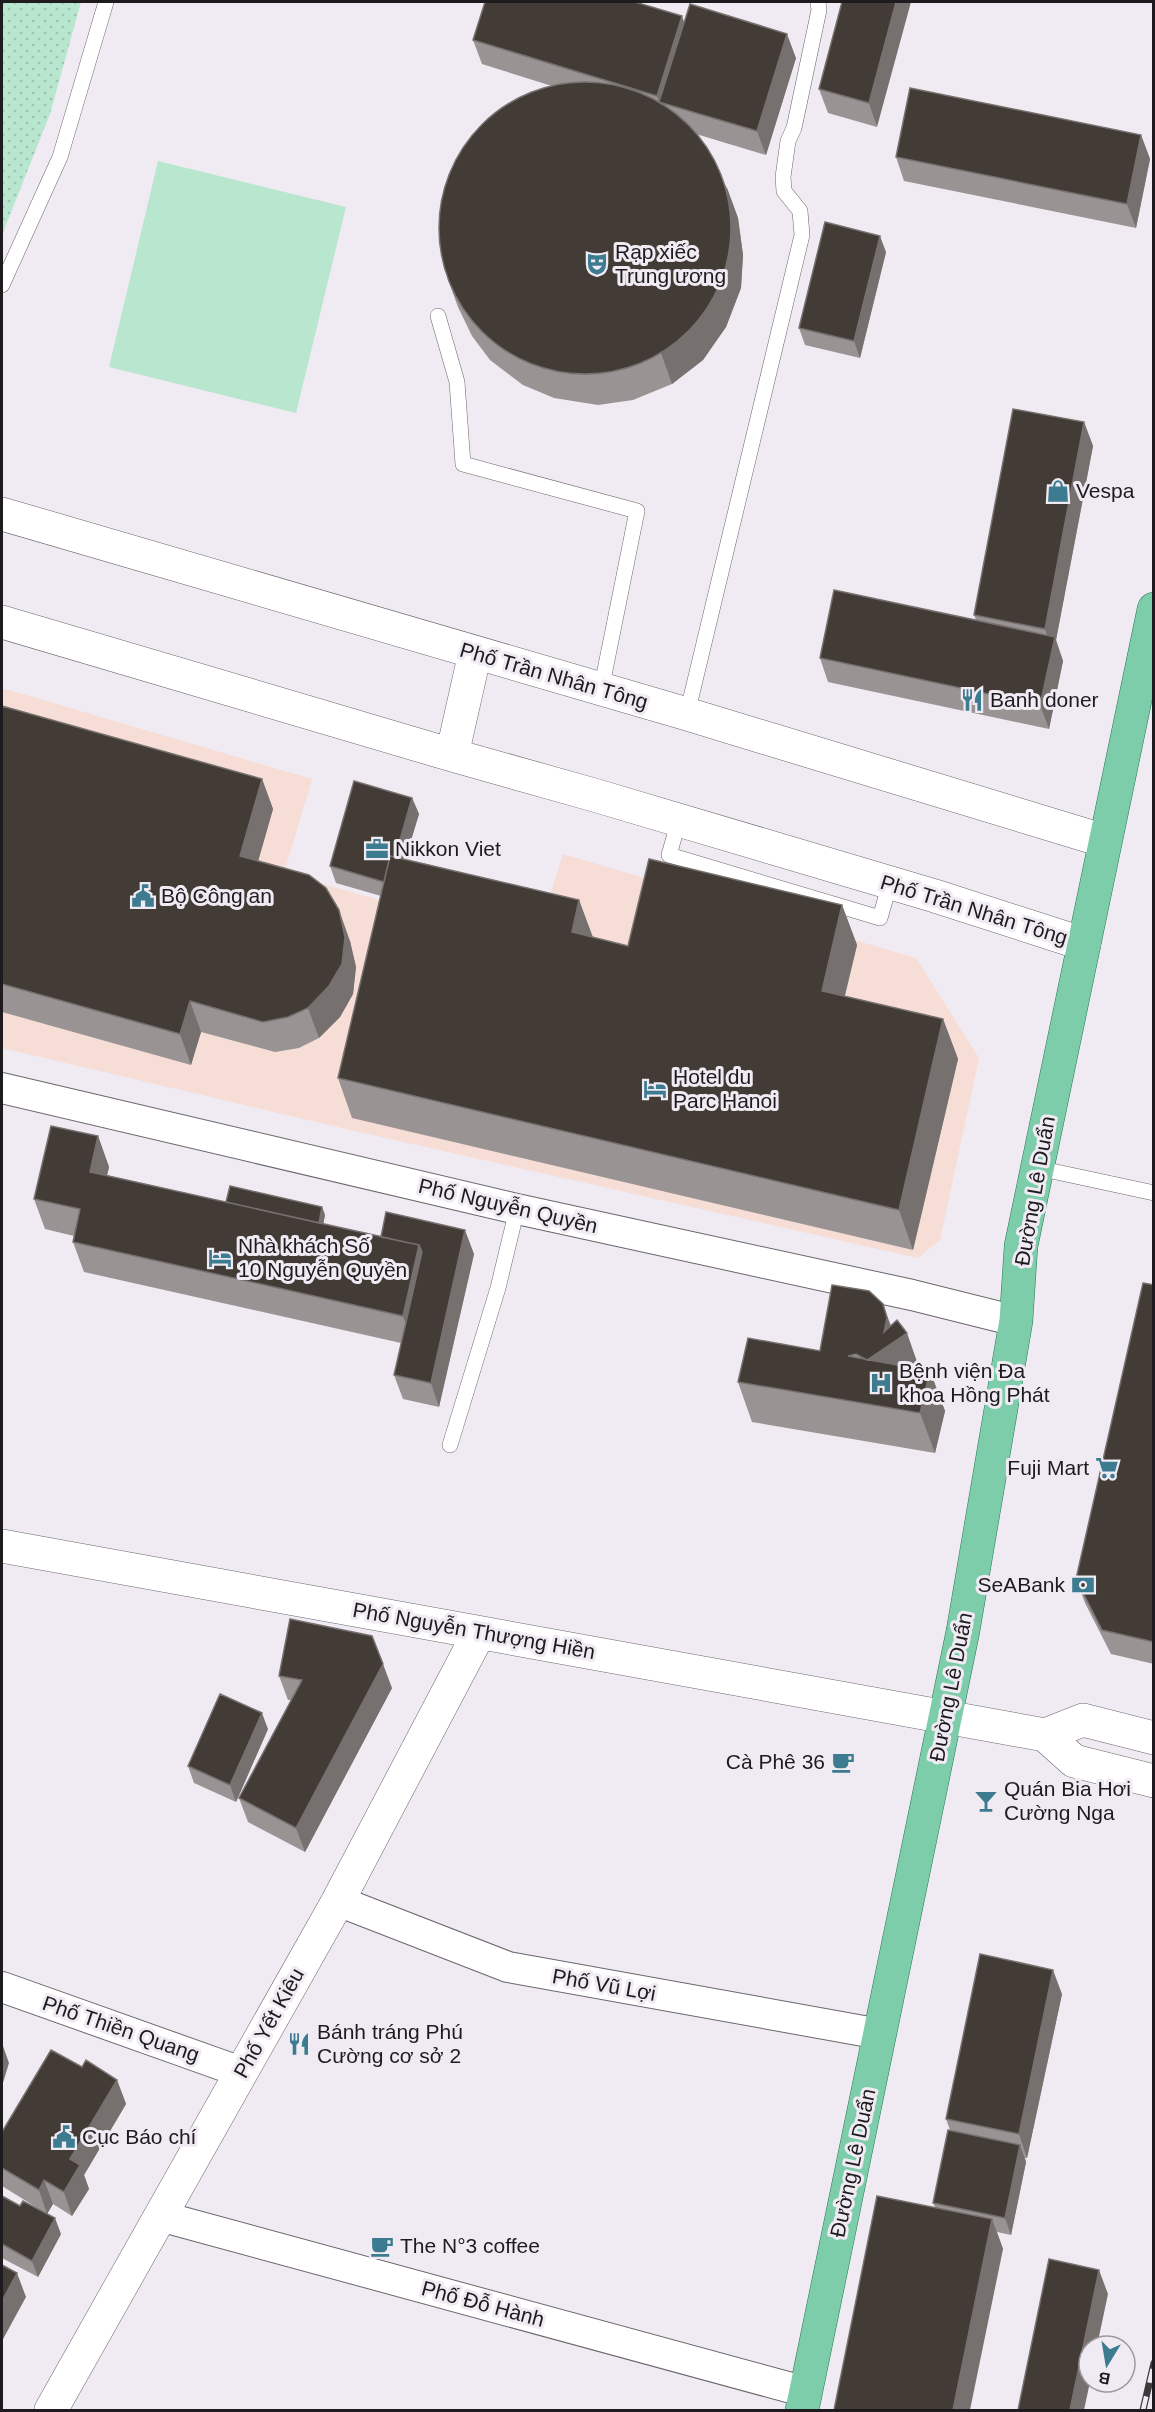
<svg xmlns="http://www.w3.org/2000/svg" width="1155" height="2412" font-family="Helvetica,sans-serif">
<style>
.commercial{fill:#f6ddd5}
.park{fill:url(#park-dots)}
.pitch{fill:#b8e6cf}
.lines{fill:none;stroke-linecap:round;stroke-linejoin:round}
.lane-casing{stroke:#6a666d;stroke-width:16}
.street-casing{stroke:#6a666d;stroke-width:32}
.secondary-casing{stroke:#6a666d;stroke-width:34}
.primary-casing{stroke:#247955;stroke-width:34}
.lane{stroke:#fff;stroke-width:15}
.street{stroke:#fff;stroke-width:30}
.secondary{stroke:#fff;stroke-width:33}
.primary{stroke:#7dcdab;stroke-width:33}
.rail-casing{stroke:#3c393d;stroke-width:7}
.rail{stroke:#f0ebf3;stroke-width:4.5;stroke-dasharray:14;stroke-linecap:butt}
.wall{fill:#999394}
.shaded-wall{fill:#76706f}
.building{fill:#423b36;stroke:#76706f;stroke-width:1.5}
.labels{text-anchor:middle;stroke-width:6;stroke-linejoin:round;paint-order:stroke}
.poi-label{font-size:21px;fill:#1d1b1e;stroke:#f0ebf3;text-anchor:start}
.street-label{font-size:21px;fill:#1d1b1e;stroke:#f0ebf3}
</style>
<defs>
<pattern id="park-dots" width="8" height="8" patternUnits="userSpaceOnUse" patternTransform="scale(1.5)"><rect width="8" height="8" fill="#b8e6cf"/><path d="M2 2h.1M6 6h.1" fill="none" stroke="#9ec5b1" stroke-width="1.8" stroke-linecap="round"/></pattern>
</defs>
<rect width="100%" height="100%" fill="#f0ebf3"/>
<path class="commercial" d="M 2,688 L 312,779 L 284,873 L 397,905 L 545,911 L 563,854 L 916,958 L 979,1058 L 940,1240 L 918,1258 L 346,1129 L 2,1048 Z"/>
<path class="park" d="M 2,2 L 81,2 L 50,114 L 2,235 Z"/>
<path class="pitch" d="M 158,161 L 346,207 L 296,413 L 109,367 Z"/>
<g class="lines">
<g class="lane-casing">
<path id="lane" d="M 2,285 L 60,157 L 106,2
M 438,316 L 457,382 L 463,464 L 637,511 L 601,690
M 687,714 L 802,235 L 800,211 L 784,191 L 783,177 L 788,141 L 794,128 L 819,10 L 818,2
M 679,820 L 669,855 L 880,918 L 890,883
M 1038,1168 L 1154,1193
M 450,1445 L 498,1288 L 517,1209"/>
</g>
<g class="street-casing">
<path id="street" d="M 2,1088 L 517,1209 L 912,1295 L 1016,1321
M 338,1901 L 508,1967 L 880,2034
M 2,1987 L 241,2072
M 160,2216 L 806,2392"/>
</g>
<g class="secondary-casing">
<path id="secondary" d="M 2,514 L 687,714 L 1105,841
M 2,622 L 452,755 L 594,795 L 935,896 L 1084,944
M 452,755 L 475,653
M 2,1546 L 1045,1735 L 1074,1761 L 1154,1781
M 1045,1735 L 1083,1720 L 1154,1738
M 51,2410 L 338,1901 L 479,1633"/>
</g>
<g class="primary-casing">
<path id="primary" d="M 802,2410 L 963,1631 L 1016,1321 L 1021,1246 L 1154,609"/>
</g>
<use href="#lane" class="lane"/>
<use href="#street" class="street"/>
<use href="#secondary" class="secondary"/>
<use href="#primary" class="primary"/>
<g class="rail-casing">
<path id="rail" d="M 1143,2410 L 1154,2363"/>
</g>
<use href="#rail" class="rail"/>
</g>
<path class="wall" d="M 842,2 L 877,127 L 828,113 L 819,89 Z
M 684,22 L 796,58 L 766,155 L 696,134 L 727,188 L 738,218 L 743,255 L 741,288 L 726,327 L 703,360 L 672,384 L 633,400 L 598,405 L 554,398 L 523,385 L 490,360 L 472,336 L 458,307 L 447,277 L 555,87 L 482,64 L 473,40 Z
M 1141,135 L 1150,159 L 1136,228 L 904,181 L 896,157 Z
M 886,252 L 860,358 L 805,345 L 799,328 Z
M 1084,422 L 1093,446 L 1056,640 L 1063,661 L 1049,729 L 828,682 L 820,658 L 976,620 L 974,615 Z
M 2,706 L 262,779 L 273,809 L 258,861 L 350,941 L 356,967 L 353,994 L 340,1017 L 319,1038 L 299,1048 L 275,1052 L 201,1032 L 191,1065 L 2,1012 Z
M 412,798 L 419,814 L 405,859 L 579,900 L 592,937 L 628,946 L 842,905 L 857,945 L 845,996 L 943,1019 L 958,1059 L 913,1250 L 352,1118 L 338,1078 L 381,896 L 336,883 L 330,866 Z
M 98,1136 L 109,1167 L 107,1175 L 226,1202 L 322,1207 L 325,1215 L 323,1224 L 381,1237 L 474,1254 L 439,1407 L 403,1399 L 394,1375 L 401,1343 L 84,1272 L 73,1242 L 74,1236 L 45,1229 L 34,1199 Z
M 1154,1285 L 1154,1664 L 1111,1654 L 1085,1603 L 1076,1579 Z
M 891,1326 L 920,1369 L 930,1371 L 945,1411 L 935,1453 L 752,1422 L 738,1382 Z
M 279,1676 L 392,1688 L 305,1852 L 248,1822 L 239,1798 L 291,1700 L 288,1700 Z
M 268,1729 L 236,1802 L 194,1783 L 188,1766 Z
M 1062,1994 L 1027,2158 L 1025,2158 L 1026,2162 L 1011,2235 L 997,2232 L 1003,2249 L 935,2207 L 933,2203 L 950,2130 L 946,2119 Z
M 82,2067 L 117,2080 L 126,2104 L 84,2175 L 89,2189 L 72,2216 L 53,2204 L 47,2214 L 2,2186 L 2,2132 Z
M 2,2196 L 61,2234 L 38,2277 L 2,2258 Z"/>
<path class="shaded-wall" d="M 896,2 L 911,2 L 877,127 L 869,103 Z
M 682,16 L 690,40 L 659,102 L 666,120 L 657,96 Z
M 787,34 L 796,58 L 766,155 L 757,131 Z
M 1141,135 L 1150,159 L 1136,228 L 1127,204 Z
M 727,188 L 738,218 L 743,255 L 741,288 L 726,327 L 703,360 L 672,384 L 661,353 Z
M 880,236 L 886,252 L 860,358 L 854,341 Z
M 1084,422 L 1093,446 L 1056,640 L 1063,661 L 1049,729 L 1040,705 L 1052,649 L 1045,629 Z
M 262,779 L 273,809 L 251,886 L 240,856 Z
M 412,798 L 419,814 L 393,900 L 387,883 Z
M 579,900 L 594,940 L 572,932 Z
M 842,905 L 857,945 L 836,1031 L 822,991 Z
M 339,910 L 350,941 L 356,967 L 353,994 L 340,1017 L 319,1038 L 308,1008 Z
M 190,1001 L 201,1032 L 191,1065 L 180,1034 Z
M 943,1019 L 958,1059 L 913,1250 L 899,1210 Z
M 98,1136 L 109,1167 L 101,1202 L 90,1172 Z
M 322,1207 L 325,1215 L 318,1251 L 315,1242 Z
M 465,1230 L 474,1254 L 439,1407 L 431,1383 Z
M 419,1245 L 430,1276 L 414,1346 L 403,1316 Z
M 883,1304 L 896,1340 L 907,1333 L 921,1373 L 867,1360 L 884,1332 Z
M 930,1371 L 945,1411 L 935,1453 L 920,1413 Z
M 383,1664 L 392,1688 L 305,1852 L 296,1828 Z
M 262,1713 L 268,1729 L 236,1802 L 230,1785 Z
M 1053,1970 L 1062,1994 L 1027,2158 L 1019,2134 Z
M 3,2046 L 9,2063 L 2,2086 L 2,2051 Z
M 117,2080 L 126,2104 L 84,2175 L 89,2189 L 72,2216 L 64,2192 L 70,2159 Z
M 1020,2145 L 1026,2162 L 1011,2235 L 1005,2218 Z
M 44,2180 L 53,2204 L 47,2214 L 39,2190 Z
M 55,2218 L 61,2234 L 38,2277 L 32,2261 Z
M 992,2219 L 1003,2249 L 970,2410 L 953,2410 Z
M 1099,2270 L 1108,2294 L 1097,2346 L 1089,2346 L 1090,2382 L 1084,2410 L 1070,2410 Z
M 17,2273 L 26,2297 L 2,2341 L 2,2301 Z"/>
<path class="building" d="M 485,2 L 635,2 L 682,16 L 657,96 L 473,40 Z
M 842,2 L 896,2 L 869,103 L 819,89 Z
M 690,4 L 787,34 L 757,131 L 659,102 Z
M439 228a146 146 0 1 1 292 0a146 146 0 1 1-292 0Z
M 910,88 L 1141,135 L 1127,204 L 896,157 Z
M 825,222 L 880,236 L 854,341 L 799,328 Z
M 1013,409 L 1084,422 L 1045,629 L 974,615 Z
M 834,590 L 1055,637 L 1040,705 L 820,658 Z
M 2,706 L 262,779 L 240,856 L 309,875 L 326,888 L 339,910 L 345,937 L 342,964 L 329,986 L 308,1008 L 288,1017 L 263,1022 L 190,1001 L 180,1034 L 2,984 Z
M 354,781 L 412,798 L 395,857 L 390,856 L 384,882 L 330,866 Z
M 390,856 L 579,900 L 572,932 L 628,946 L 649,859 L 842,905 L 822,991 L 943,1019 L 899,1210 L 338,1078 Z
M 51,1126 L 98,1136 L 90,1172 L 419,1245 L 403,1316 L 73,1242 L 80,1209 L 34,1199 Z
M 230,1186 L 322,1207 L 319,1223 L 226,1202 Z
M 386,1212 L 465,1230 L 431,1383 L 394,1375 L 422,1252 L 419,1245 L 381,1237 Z
M 1143,1283 L 1154,1285 L 1154,1642 L 1102,1630 L 1076,1579 Z
M 832,1285 L 869,1291 L 883,1304 L 887,1318 L 884,1332 L 897,1320 L 907,1333 L 867,1360 L 856,1354 L 848,1356 L 930,1371 L 920,1413 L 738,1382 L 748,1338 L 820,1351 Z
M 290,1619 L 372,1636 L 383,1664 L 296,1828 L 239,1798 L 302,1680 L 279,1676 Z
M 220,1694 L 262,1713 L 230,1785 L 188,1766 Z
M 980,1954 L 1053,1970 L 1019,2134 L 946,2119 Z
M 51,2050 L 82,2067 L 86,2060 L 117,2080 L 70,2159 L 80,2165 L 64,2192 L 44,2180 L 39,2190 L 2,2168 L 2,2132 Z
M 948,2130 L 1020,2145 L 1005,2218 L 933,2203 Z
M 2,2196 L 20,2206 L 23,2201 L 55,2218 L 32,2261 L 2,2244 Z
M 877,2196 L 992,2219 L 953,2410 L 834,2410 Z
M 1049,2259 L 1099,2270 L 1070,2410 L 1018,2410 Z
M 2,2265 L 17,2273 L 2,2301 Z"/>
<defs>
<g id="theatre-bare" transform="scale(1.8)"><path d="M-5-5.5Q0-4 5-5.5V0Q5 5 0 6Q-5 5-5 0ZM-3.3-2.5H-1v1.5H-3.3ZM1-2.5H3.3v1.5H1ZM-2.8 1Q0 5.5 2.8 1Z" fill="#3d7b91" stroke="#f0ebf3" stroke-width="2.5" paint-order="stroke"/></g>
<g id="shop-bare" transform="scale(1.8)"><path d="M-5-2.5h2.3a2.7 3.5 0 0 1 5.4 0H5L5.5 6h-11ZM-1.5-2.5h3a1.5 2.3 0 0 0-3 0Z" fill="#3d7b91" stroke="#f0ebf3" stroke-width="2.5" paint-order="stroke"/></g>
<g id="restaurant-bare" transform="scale(1.8)"><path d="M-5-6h1v4h1v-4h1v4h1v-4h1v5L-1.5 .5V6h-2V.5L-5-1ZM5-6V6H3V1.5H1.5Q1.5-4 5-6Z" fill="#3d7b91" stroke="#f0ebf3" stroke-width="2.5" paint-order="stroke"/></g>
<g id="office-bare" transform="scale(1.8)"><path d="M-6-3h4V-5.5h4V-3h4V5H-6ZM-1-4.5V-3h2v-1.5ZM-6 0V1H6V0Z" fill="#3d7b91" stroke="#f0ebf3" stroke-width="2.5" paint-order="stroke"/></g>
<g id="civic-bare" transform="scale(1.8)"><path d="M-.6-6.5H3V-4.5H.6V-3L4-1V1h2V6H-6V1h2V-1L-.6-3ZM-1.2 2.5V6h2.4V2.5Z" fill="#3d7b91" stroke="#f0ebf3" stroke-width="2.5" paint-order="stroke"/></g>
<g id="hotel-bare" transform="scale(1.8)"><path d="M-6-4.5h1.5V1H6V5H4.5V3h-9V5H-6ZM-4 0a1.8 1.8 0 1 1 3.6 0ZM.5 0V-2.5h3Q6-2.5 6 0Z" fill="#3d7b91" stroke="#f0ebf3" stroke-width="2.5" paint-order="stroke"/></g>
<g id="hospital-bare" transform="scale(1.8)"><path d="M-5-5h3v3.5h4V-5h3V5h-3V1.5h-4V5h-3Z" fill="#3d7b91" stroke="#f0ebf3" stroke-width="2.5" paint-order="stroke"/></g>
<g id="supermarket-bare" transform="scale(1.8)"><path d="M-6-5.5h2.5l.6 2H6L4.5 2H-2.5L-4.4-4H-6ZM-1.5 3.2a1.3 1.3 0 1 0 .1 0ZM3 3.2a1.3 1.3 0 1 0 .1 0Z" fill="#3d7b91" stroke="#f0ebf3" stroke-width="2.5" paint-order="stroke"/></g>
<g id="bank-bare" transform="scale(1.8)"><path d="M-6-4H6V4H-6ZM0-2.3a2.3 2.3 0 1 0 0 4.6a2.3 2.3 0 1 0 0-4.6Z" fill="#3d7b91" stroke="#f0ebf3" stroke-width="2.5" paint-order="stroke"/></g>
<g id="cafe-bare" transform="scale(1.8)"><path d="M-5.5-4.5H6V0H3Q3 3.5 0 3.5H-2.5Q-5.5 3.5-5.5 0ZM3-3.2v2h1.7v-2ZM-6 4.5H4V6H-6Z" fill="#3d7b91" stroke="#f0ebf3" stroke-width="2.5" paint-order="stroke"/></g>
<g id="bar-bare" transform="scale(1.8)"><path d="M-6-5H6L.8 .8V4.5H3.5V6h-7V4.5H-.8V.8Z" fill="#3d7b91" stroke="#f0ebf3" stroke-width="2.5" paint-order="stroke"/></g>
</defs>
<g fill-rule="evenodd">
<use href="#theatre-bare" x="597" y="264"/>
<use href="#shop-bare" x="1058" y="491"/>
<use href="#restaurant-bare" x="972" y="700"/>
<use href="#office-bare" x="377" y="849"/>
<use href="#civic-bare" x="143" y="896"/>
<use href="#hotel-bare" x="655" y="1089"/>
<use href="#hotel-bare" x="220" y="1258"/>
<use href="#hospital-bare" x="881" y="1383"/>
<use href="#supermarket-bare" x="1107" y="1468"/>
<use href="#bank-bare" x="1083" y="1585"/>
<use href="#cafe-bare" x="843" y="1762"/>
<use href="#bar-bare" x="986" y="1801"/>
<use href="#restaurant-bare" x="299" y="2044"/>
<use href="#civic-bare" x="64" y="2137"/>
<use href="#cafe-bare" x="382" y="2246"/>
</g>
<g class="labels">
<g class="poi-label">
<text x="615" y="259">Rạp xiếc<tspan x="615" dy="24">Trung ương</tspan></text>
<text x="1076" y="498">Vespa</text>
<text x="990" y="707">Banh doner</text>
<text x="395" y="856">Nikkon Viet</text>
<text x="161" y="903">Bộ Công an</text>
<text x="673" y="1084">Hotel du<tspan x="673" dy="24">Parc Hanoi</tspan></text>
<text x="238" y="1253">Nhà khách Số<tspan x="238" dy="24">10 Nguyễn Quyền</tspan></text>
<text x="899" y="1378">Bệnh viện Đa<tspan x="899" dy="24">khoa Hồng Phát</tspan></text>
<text x="1089" y="1475" text-anchor="end">Fuji Mart</text>
<text x="1065" y="1592" text-anchor="end">SeABank</text>
<text x="825" y="1769" text-anchor="end">Cà Phê 36</text>
<text x="1004" y="1796">Quán Bia Hơi<tspan x="1004" dy="24">Cường Nga</tspan></text>
<text x="317" y="2039">Bánh tráng Phú<tspan x="317" dy="24">Cường cơ sở 2</tspan></text>
<text x="82" y="2144">Cục Báo chí</text>
<text x="400" y="2253">The N°3 coffee</text>
</g>
<g class="street-label">
<text transform="translate(554 676) rotate(16)" y="7">Phố Trần Nhân Tông</text>
<text transform="translate(974 910) rotate(17)" y="7">Phố Trần Nhân Tông</text>
<text transform="translate(1035 1191) rotate(-80)" y="7">Đường Lê Duẩn</text>
<text transform="translate(508 1206) rotate(13)" y="7">Phố Nguyễn Quyền</text>
<text transform="translate(474 1631) rotate(10)" y="7">Phố Nguyễn Thượng Hiền</text>
<text transform="translate(951 1687) rotate(-79)" y="7">Đường Lê Duẩn</text>
<text transform="translate(604 1985) rotate(10)" y="7">Phố Vũ Lợi</text>
<text transform="translate(269 2023) rotate(-61)" y="7">Phố Yết Kiêu</text>
<text transform="translate(121 2029) rotate(19)" y="7">Phố Thiền Quang</text>
<text transform="translate(853 2163) rotate(-78)" y="7">Đường Lê Duẩn</text>
<text transform="translate(483 2304) rotate(15)" y="7">Phố Đỗ Hành</text>
</g>
</g>
<rect width="1155" height="2412" fill="none" stroke="#1d1b1e" stroke-width="6"/>
<g transform="translate(1107 2364) rotate(191)"><circle r="28" fill="#f0ebf3" stroke="#9c989e" stroke-width="1.5"/>
<path d="M0-4.5L10 22L0 15L-10 22Z" fill="#3d7b91"/>
<text y="-9" font-size="16" font-weight="bold" text-anchor="middle" fill="#1d1b1e">B</text>
</g>
</svg>
